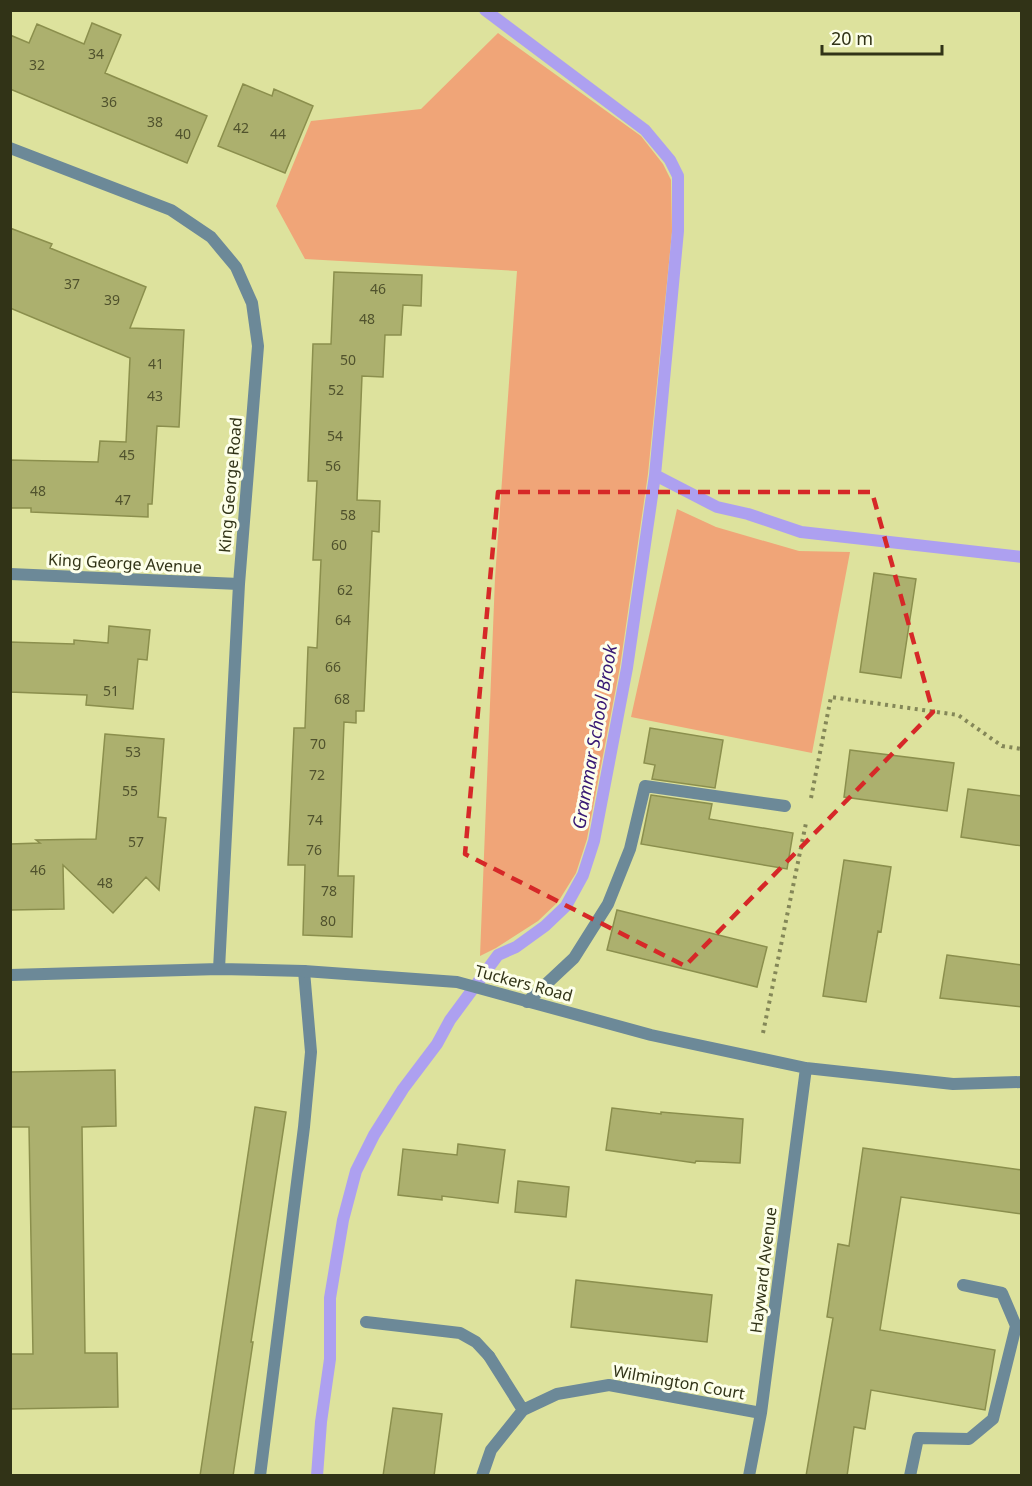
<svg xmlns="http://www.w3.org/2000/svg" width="1032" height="1486" font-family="'Noto Sans',sans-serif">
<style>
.green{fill:#f0a578}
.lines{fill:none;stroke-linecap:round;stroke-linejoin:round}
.stream{stroke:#ada0f0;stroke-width:12}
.building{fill:#acb06e;stroke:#8b8f4d;stroke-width:1.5}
.path{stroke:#848758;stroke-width:4;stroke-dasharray:3 4.5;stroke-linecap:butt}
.service{stroke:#6c8998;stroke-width:12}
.minor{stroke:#6c8998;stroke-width:12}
.marked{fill:none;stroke:#d62828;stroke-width:4.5;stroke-dasharray:12 8;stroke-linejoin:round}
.labels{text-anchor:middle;stroke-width:6;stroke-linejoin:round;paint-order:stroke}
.number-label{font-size:14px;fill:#50522d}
.street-label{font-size:16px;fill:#313317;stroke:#fdffea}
.water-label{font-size:18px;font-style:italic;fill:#361773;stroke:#fdffea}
</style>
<rect width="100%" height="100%" fill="#dde29d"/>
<path class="green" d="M 498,33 L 641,136 L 663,164 L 671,180 L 672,232 L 648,474 L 620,667 L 587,839 L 576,873 L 558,902 L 538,921 L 496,948 L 480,956 L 495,578 L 517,271 L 305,259 L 276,206 L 311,121 L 421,109 Z
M 677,509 L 716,527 L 799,551 L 850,552 L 812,753 L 631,717 Z"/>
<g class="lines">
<path class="stream" d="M 655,475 L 717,507 L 748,514 L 801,532 L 1022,557
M 317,1476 L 321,1422 L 330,1359 L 330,1298 L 343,1220 L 356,1171 L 374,1135 L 403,1089 L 437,1044 L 450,1020 L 498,955 L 516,947 L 545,926 L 566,906 L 583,875 L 594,841 L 627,668 L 655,475 L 678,231 L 678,176 L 670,160 L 645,130 L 485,10"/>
</g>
<path class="building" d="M 92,23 L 121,35 L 105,73 L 207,116 L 187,163 L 10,89 L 10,35 L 29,43 L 37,24 L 84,44 Z
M 243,84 L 272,96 L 274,89 L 313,106 L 285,173 L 218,146 Z
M 10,228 L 52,244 L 50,248 L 146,287 L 130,328 L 184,330 L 179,427 L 157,426 L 152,504 L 148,504 L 148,517 L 31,512 L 31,508 L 10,508 L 10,460 L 98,462 L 100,441 L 126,442 L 130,358 L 10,308 Z
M 334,272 L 422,275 L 421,306 L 403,305 L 401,335 L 385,335 L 383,377 L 362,376 L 357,500 L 380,501 L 379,532 L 372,531 L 364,711 L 356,711 L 356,723 L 344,722 L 338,876 L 354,876 L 352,937 L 303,935 L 305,865 L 288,865 L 294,728 L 305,728 L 308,647 L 317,648 L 321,560 L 313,560 L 317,481 L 308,481 L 313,344 L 331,344 Z
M 874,573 L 916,579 L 901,678 L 860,672 Z
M 109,626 L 150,630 L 147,660 L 138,659 L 133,709 L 86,705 L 87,695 L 10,692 L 10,642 L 74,644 L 74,640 L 108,643 Z
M 650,728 L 723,740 L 715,788 L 652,779 L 655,765 L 644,763 Z
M 105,734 L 164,739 L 158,817 L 166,818 L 159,890 L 146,877 L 113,913 L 63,865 L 64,909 L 10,910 L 10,844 L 40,843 L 36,840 L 96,839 Z
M 850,750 L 954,763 L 947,811 L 844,797 Z
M 968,789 L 1022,796 L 1022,846 L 961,837 Z
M 651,795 L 712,804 L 709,819 L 793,833 L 787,869 L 641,844 Z
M 844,860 L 891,867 L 881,932 L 878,931 L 866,1002 L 823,996 Z
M 617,910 L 767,947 L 757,987 L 607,950 Z
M 947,955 L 1022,965 L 1022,1007 L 940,998 Z
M 115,1070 L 116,1126 L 82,1127 L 85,1353 L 117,1353 L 118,1407 L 10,1409 L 10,1354 L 33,1354 L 29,1127 L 10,1127 L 10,1072 Z
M 255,1107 L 286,1112 L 251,1342 L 253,1342 L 233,1476 L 200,1476 Z
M 612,1108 L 661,1114 L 661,1112 L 743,1119 L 740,1163 L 696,1161 L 695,1163 L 606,1150 Z
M 458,1144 L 505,1150 L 498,1203 L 442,1196 L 442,1200 L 398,1195 L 403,1149 L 457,1155 Z
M 863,1148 L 1022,1170 L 1022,1214 L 901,1197 L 880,1330 L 995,1350 L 985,1410 L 871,1390 L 865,1429 L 854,1427 L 847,1476 L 806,1476 L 833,1318 L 827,1317 L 838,1244 L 849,1246 Z
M 518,1181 L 569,1187 L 566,1217 L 515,1212 Z
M 576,1280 L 712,1295 L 707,1342 L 571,1327 Z
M 393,1408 L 442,1414 L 434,1476 L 383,1476 Z"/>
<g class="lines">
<path class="path" d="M 811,798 L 831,697 L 958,715 L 1002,746 L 1022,749
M 763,1033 L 806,823"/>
<path class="service" d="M 527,1002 L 574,958 L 608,904 L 630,849 L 645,786 L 785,806
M 963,1285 L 1002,1293 L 1016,1326
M 366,1322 L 460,1333 L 476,1342 L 489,1356
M 260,1476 L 304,1127 L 311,1052 L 304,971
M 910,1476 L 918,1438 L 969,1439 L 993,1419 L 1016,1326 L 1022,1326"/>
<path class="minor" d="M 10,148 L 171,210 L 211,237 L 236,267 L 252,303 L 258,346 L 239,584 L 219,969
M 10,574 L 239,584
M 10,975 L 219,969 L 304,971 L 457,982 L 651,1035 L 806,1068 L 953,1084 L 1022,1082
M 489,1356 L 523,1410
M 482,1476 L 491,1450 L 523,1410 L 557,1394 L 609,1385 L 761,1413
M 749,1476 L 761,1413 L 806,1068"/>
</g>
<path class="marked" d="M 498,492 L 872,492 L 933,712 L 685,966 L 465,854 Z"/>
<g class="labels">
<g class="number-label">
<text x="96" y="59">34</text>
<text x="37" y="70">32</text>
<text x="109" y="107">36</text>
<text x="155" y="127">38</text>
<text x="241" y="133">42</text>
<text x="183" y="139">40</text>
<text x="278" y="139">44</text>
<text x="72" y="289">37</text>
<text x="378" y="294">46</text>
<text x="112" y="305">39</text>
<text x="367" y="324">48</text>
<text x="348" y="365">50</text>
<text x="156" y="369">41</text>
<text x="336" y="395">52</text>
<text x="155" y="401">43</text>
<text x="335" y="441">54</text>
<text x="127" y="460">45</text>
<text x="333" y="471">56</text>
<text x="38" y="496">48</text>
<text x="123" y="505">47</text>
<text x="348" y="520">58</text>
<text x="339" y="550">60</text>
<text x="345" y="595">62</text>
<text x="343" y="625">64</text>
<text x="333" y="672">66</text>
<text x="111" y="696">51</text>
<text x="342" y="704">68</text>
<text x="318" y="749">70</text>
<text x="133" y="757">53</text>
<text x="317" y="780">72</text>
<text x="130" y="796">55</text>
<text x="315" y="825">74</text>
<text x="136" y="847">57</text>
<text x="314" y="855">76</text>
<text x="38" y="875">46</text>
<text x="105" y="888">48</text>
<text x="329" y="896">78</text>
<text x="328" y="926">80</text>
</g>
<g class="street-label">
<text transform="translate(230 485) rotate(-85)" y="6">King George Road</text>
<text transform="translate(125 563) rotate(3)" y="6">King George Avenue</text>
<text transform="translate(524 983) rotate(15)" y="6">Tuckers Road</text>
<text transform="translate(763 1270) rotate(-83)" y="6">Hayward Avenue</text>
<text transform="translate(679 1382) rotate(10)" y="6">Wilmington Court</text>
</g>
<g class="water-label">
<text transform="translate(595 737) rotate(-80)" y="6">Grammar School Brook</text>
</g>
</g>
<rect width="1032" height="1486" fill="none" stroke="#313317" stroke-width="24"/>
<path d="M822 45v9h120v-9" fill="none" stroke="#313317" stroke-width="3"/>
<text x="831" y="45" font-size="18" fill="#313317" stroke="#fdffea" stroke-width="4.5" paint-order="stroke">20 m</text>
</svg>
